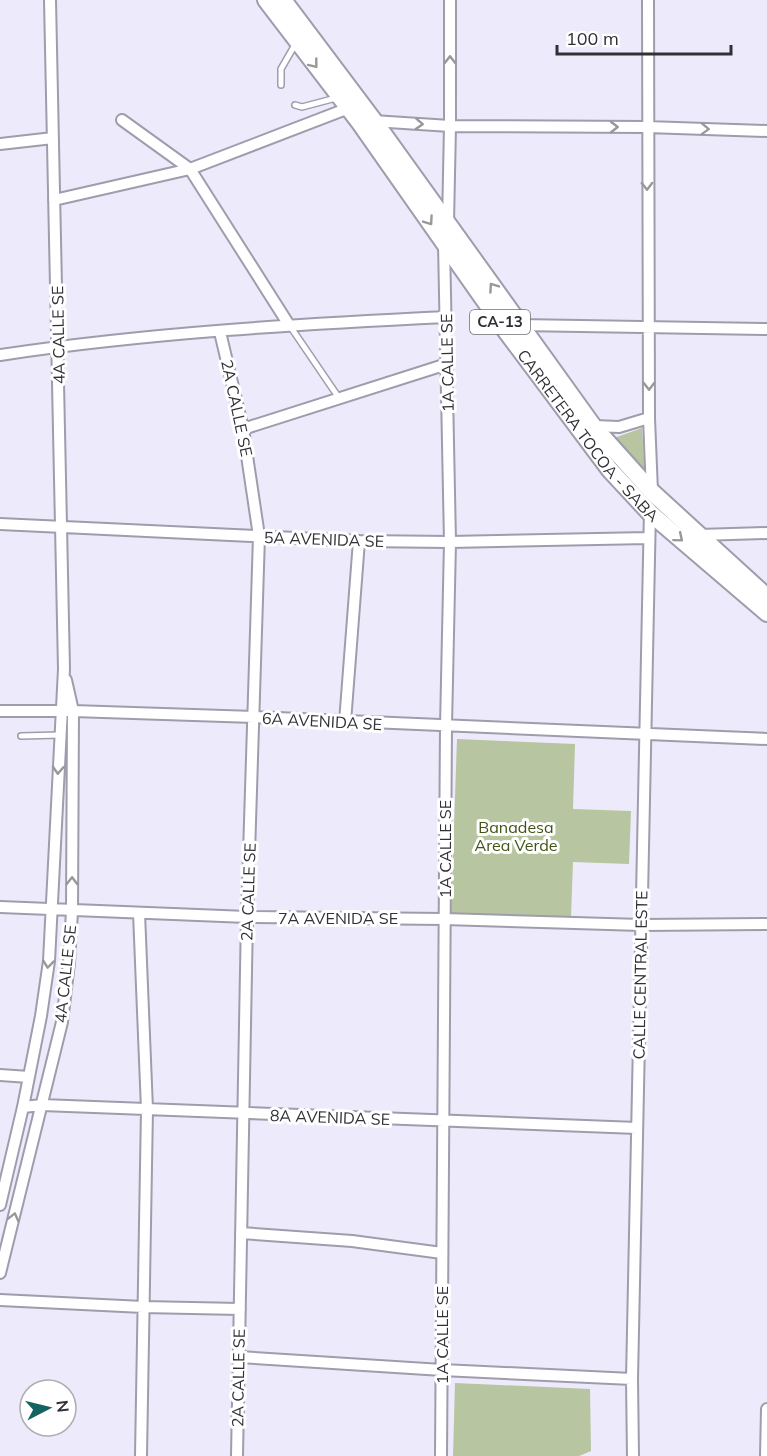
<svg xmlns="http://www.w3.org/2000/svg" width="767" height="1456" font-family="Mulish,sans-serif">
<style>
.green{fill:#b7c5a0}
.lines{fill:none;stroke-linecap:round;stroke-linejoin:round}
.service-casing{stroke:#9f9cac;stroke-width:8}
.minor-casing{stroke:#9f9cac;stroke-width:14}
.primary-casing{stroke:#9f9cac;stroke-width:20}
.service{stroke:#fff;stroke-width:5}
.minor{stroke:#fff;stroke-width:10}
.primary{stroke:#fff;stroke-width:16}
.oneway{stroke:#98989a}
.labels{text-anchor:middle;stroke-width:6;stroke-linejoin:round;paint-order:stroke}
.shield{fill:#fff;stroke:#6f6e72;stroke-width:1.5}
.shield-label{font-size:15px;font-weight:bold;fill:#313036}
.street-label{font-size:16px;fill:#313036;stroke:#fff}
.park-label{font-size:16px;fill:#415313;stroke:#fff}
</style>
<rect width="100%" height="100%" fill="#edeafc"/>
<path class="green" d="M 642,428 L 645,474 L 614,438 Z
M 457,739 L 575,744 L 573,809 L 631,811 L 629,864 L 573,862 L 571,917 L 451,913 Z
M 455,1383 L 590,1389 L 591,1451 L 579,1456 L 453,1456 Z"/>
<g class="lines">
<g class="service-casing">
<path id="service" d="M 281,85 L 281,69 L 296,43
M 295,105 L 302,107 L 336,98
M 290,326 L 339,398
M 21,736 L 60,735"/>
</g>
<g class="minor-casing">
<path id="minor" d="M 648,0 L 649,418 L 652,492
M 122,120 L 190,169 L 289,325
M 373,121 L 450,126 L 647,127 L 767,131
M 0,144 L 53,138
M 54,200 L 190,169 L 354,106
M 448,223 L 450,126 L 450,0
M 519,325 L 767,329
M 220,332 L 243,429 L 259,536 L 247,917 L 237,1456
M 0,355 C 147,333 299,324 447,317
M 594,426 L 619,427 L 649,418
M 243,429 L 447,364
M 0,524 L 359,541 L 450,542 L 648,538
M 699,535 L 767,533
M 0,711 L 73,711 L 254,717 L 767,739
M 345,722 L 359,541
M 0,907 L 247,917 L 444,919 L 641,925 L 767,924
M 139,913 L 147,1109 L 141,1456
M 0,1075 L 29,1077
M 23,1107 L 42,1105 L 637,1128
M 0,1205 L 23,1107 L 41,1016 L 49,961 L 64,669 L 50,0
M 241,1233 L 352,1241 L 442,1253
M 0,1273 L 62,1022 L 69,963 L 72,911 L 73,711 L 66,680
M 0,1300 L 143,1307 L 240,1309
M 239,1357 L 442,1370 L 632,1379
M 441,1456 L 446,726 L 450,542 L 444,244
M 633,1456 L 632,1379 L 650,510
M 766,1456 L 767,1409"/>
</g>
<g class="primary-casing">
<g id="primary">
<path id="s1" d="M 266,0 L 360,123 L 506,331 L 610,470 L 650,513 L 767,613"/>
<path d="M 283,0 L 374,121 L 593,426 L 653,493 L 767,597"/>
</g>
</g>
<use href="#service" class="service"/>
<use href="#minor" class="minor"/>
<use href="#primary" class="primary"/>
</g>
<defs><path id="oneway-chevron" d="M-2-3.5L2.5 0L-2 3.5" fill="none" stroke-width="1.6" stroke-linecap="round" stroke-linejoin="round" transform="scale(1.5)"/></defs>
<g class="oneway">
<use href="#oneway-chevron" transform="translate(450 60) rotate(-90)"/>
<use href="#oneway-chevron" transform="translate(314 64) rotate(52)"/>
<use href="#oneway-chevron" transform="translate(419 124) rotate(3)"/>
<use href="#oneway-chevron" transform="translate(614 127)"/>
<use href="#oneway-chevron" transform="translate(705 129) rotate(2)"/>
<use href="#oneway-chevron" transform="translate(647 186) rotate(89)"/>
<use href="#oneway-chevron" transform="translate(429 221) rotate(55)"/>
<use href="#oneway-chevron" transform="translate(493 287) rotate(-125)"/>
<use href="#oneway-chevron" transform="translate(649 386) rotate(90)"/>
<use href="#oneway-chevron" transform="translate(679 538) rotate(40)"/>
<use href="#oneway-chevron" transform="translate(58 770) rotate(93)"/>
<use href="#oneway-chevron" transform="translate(72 881) rotate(-89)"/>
<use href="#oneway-chevron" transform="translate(48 964) rotate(96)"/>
<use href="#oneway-chevron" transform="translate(14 1217) rotate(-76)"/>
</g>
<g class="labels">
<rect class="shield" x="470" y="310" width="60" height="24" rx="4.5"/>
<g class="shield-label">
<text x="500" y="327">CA-13</text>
</g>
<g class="street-label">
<text transform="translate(58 335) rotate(-91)" y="6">4A CALLE SE</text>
<text transform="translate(447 363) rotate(-91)" y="6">1A CALLE SE</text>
<text transform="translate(237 408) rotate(78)" y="6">2A CALLE SE</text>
<text dy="6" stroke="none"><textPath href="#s1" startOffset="542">CARRETERA TOCOA - SABA</textPath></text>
<text transform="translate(324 539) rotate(2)" y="6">5A AVENIDA SE</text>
<text transform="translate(322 721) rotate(3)" y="6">6A AVENIDA SE</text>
<text transform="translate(445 849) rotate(-90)" y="6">1A CALLE SE</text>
<text transform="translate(248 892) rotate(-88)" y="6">2A CALLE SE</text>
<text x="338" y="924">7A AVENIDA SE</text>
<text transform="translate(65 974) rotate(-84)" y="6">4A CALLE SE</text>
<text transform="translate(640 975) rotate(-89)" y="6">CALLE CENTRAL ESTE</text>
<text transform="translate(330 1117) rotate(2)" y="6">8A AVENIDA SE</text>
<text transform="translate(442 1335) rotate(-90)" y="6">1A CALLE SE</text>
<text transform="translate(238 1378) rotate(-89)" y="6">2A CALLE SE</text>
</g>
<g class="park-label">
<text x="516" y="833">Banadesa<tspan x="516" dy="18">Area Verde</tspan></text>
</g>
</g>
<g transform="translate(48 1408) rotate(83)"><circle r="28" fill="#ffffff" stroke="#adacaf" stroke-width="1.5"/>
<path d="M0-4.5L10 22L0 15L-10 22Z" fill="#146360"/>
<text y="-9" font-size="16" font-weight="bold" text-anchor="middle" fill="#313036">N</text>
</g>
<path d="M557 45v9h174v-9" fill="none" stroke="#313036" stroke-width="3"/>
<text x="566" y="45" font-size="18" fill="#313036" stroke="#ffffff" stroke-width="4.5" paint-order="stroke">100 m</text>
</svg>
